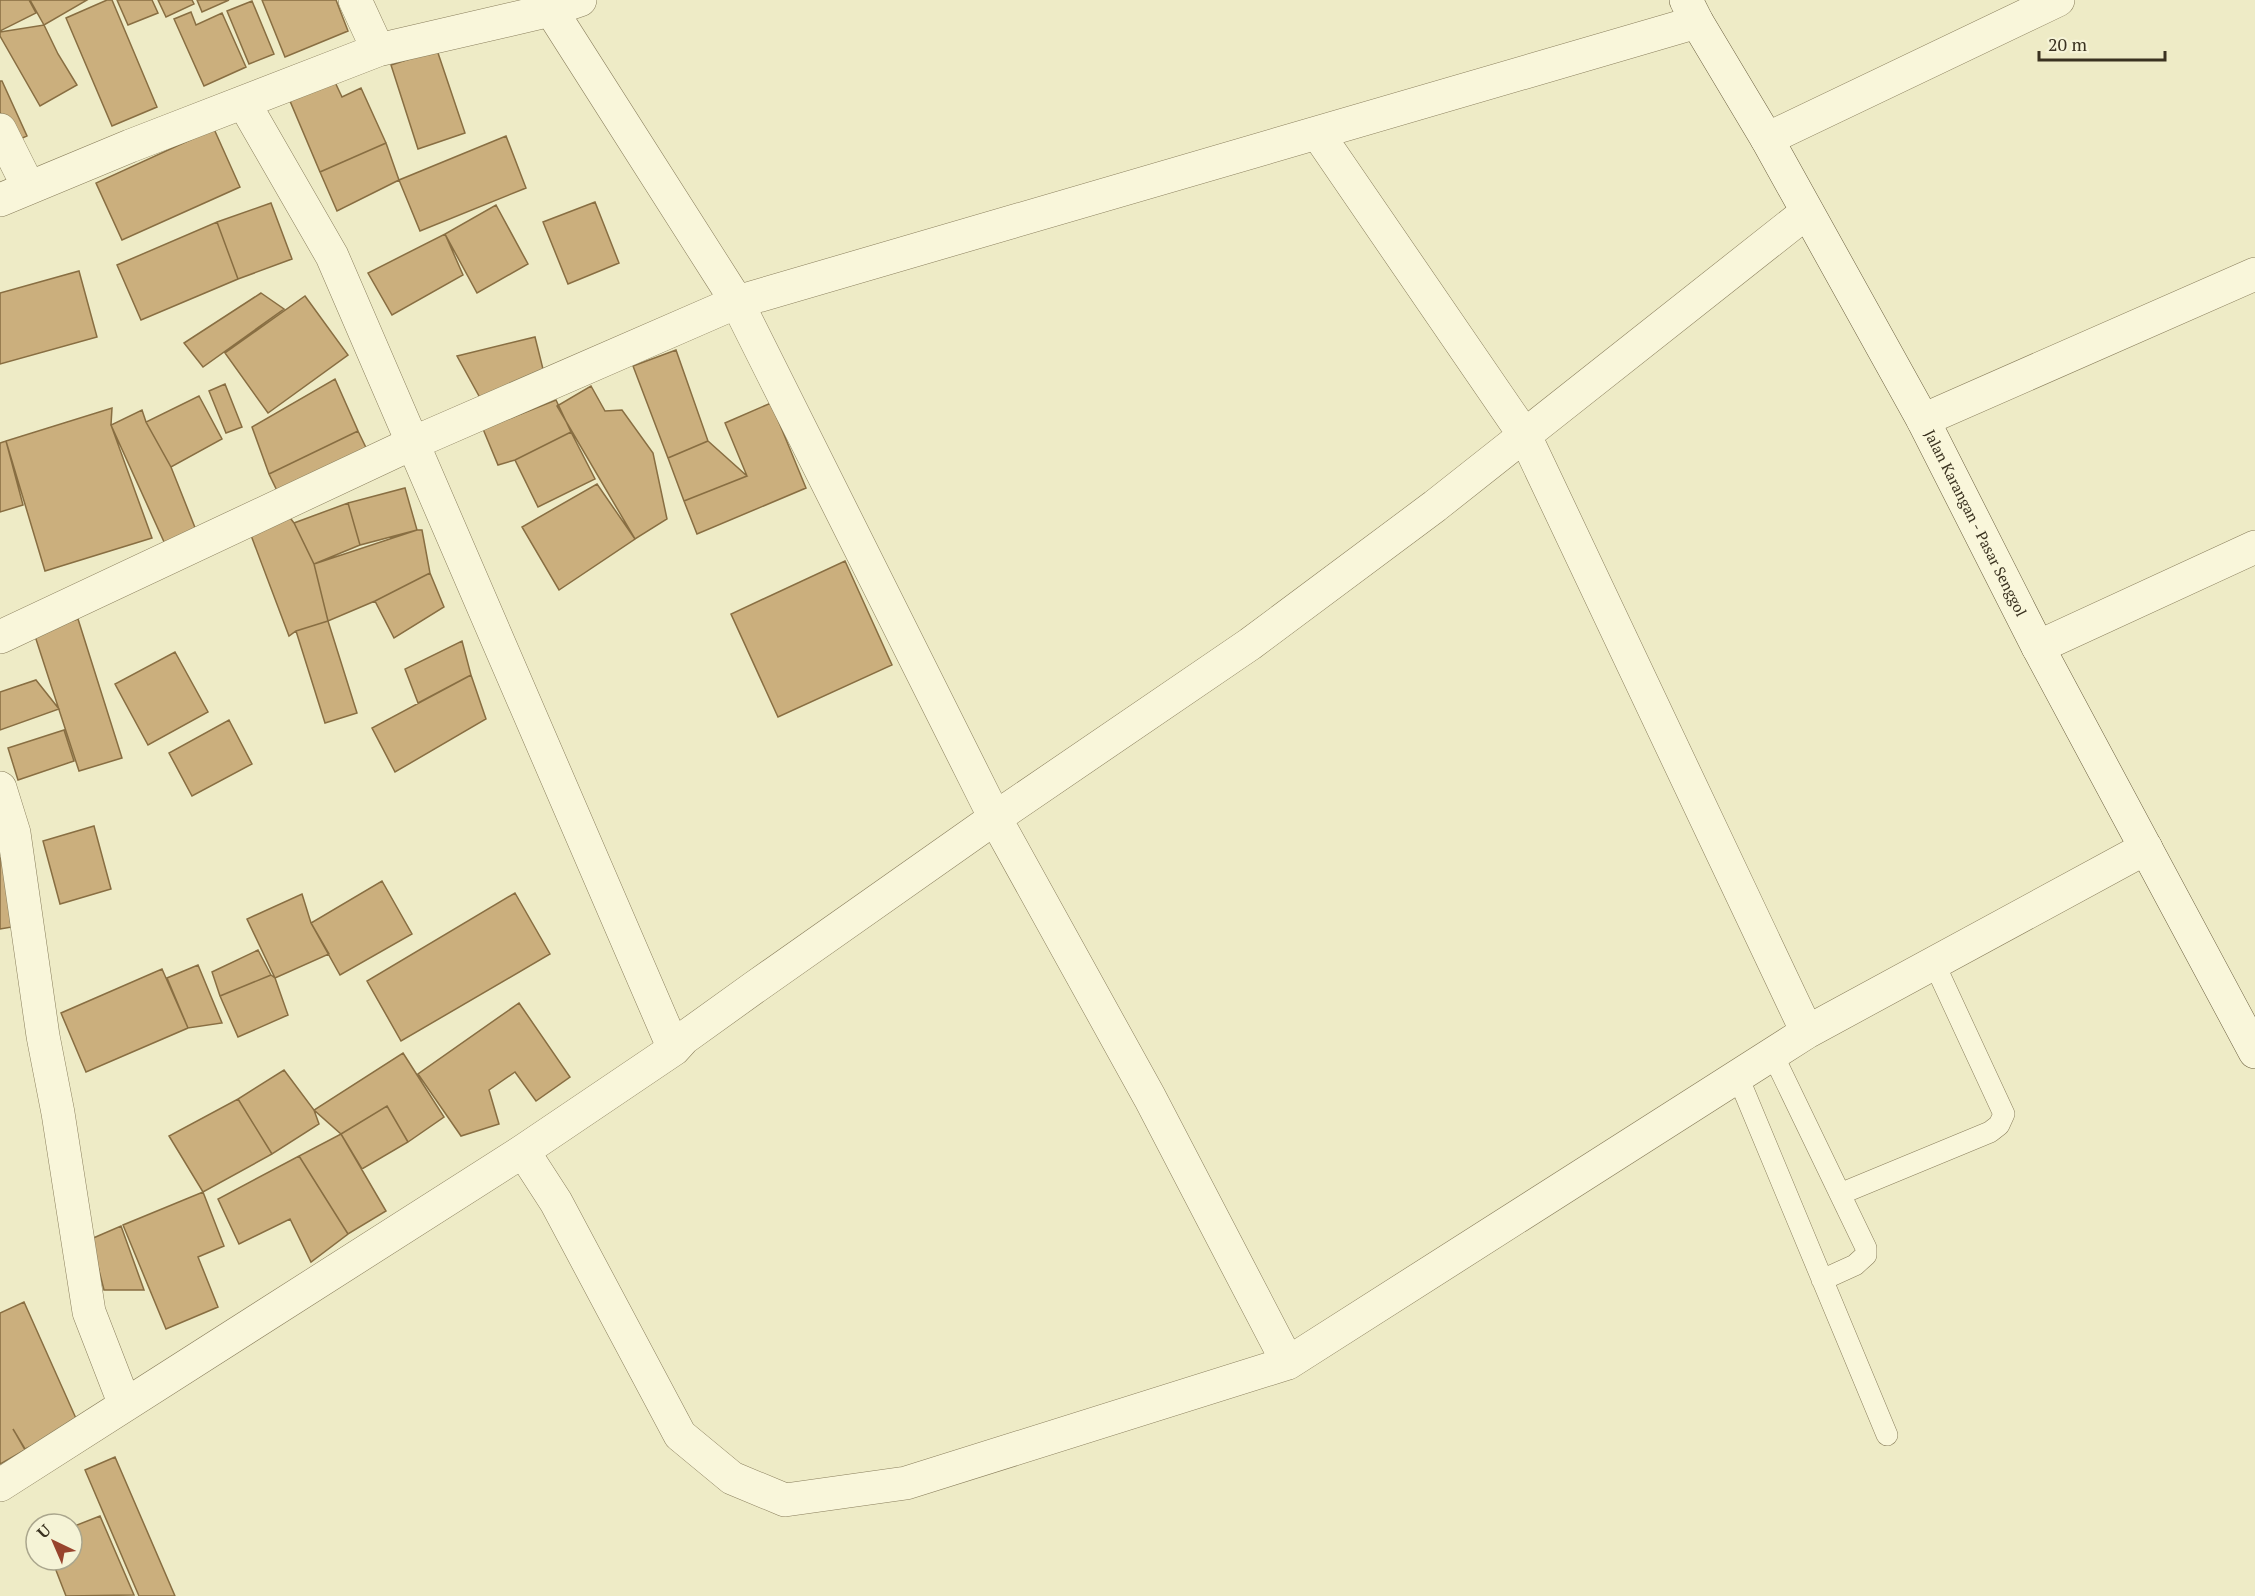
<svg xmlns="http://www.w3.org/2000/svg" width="2255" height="1596" font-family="'PT Serif',serif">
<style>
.building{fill:#cbaf7d;stroke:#886e42;stroke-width:1.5}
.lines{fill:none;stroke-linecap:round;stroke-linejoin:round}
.lane-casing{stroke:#897e5c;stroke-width:22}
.street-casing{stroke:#897e5c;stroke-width:34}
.secondary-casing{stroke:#6b5f3f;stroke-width:34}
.lane{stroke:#f9f6da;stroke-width:21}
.street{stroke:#f9f6da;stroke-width:33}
.secondary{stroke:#f9f6da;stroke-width:33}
.labels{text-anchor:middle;stroke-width:5;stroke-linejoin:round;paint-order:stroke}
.street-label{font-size:15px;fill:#3a3220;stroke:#f5f3d6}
</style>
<rect width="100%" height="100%" fill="#eeebc6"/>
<path class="building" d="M 0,0 L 29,0 L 36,13 L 0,31 Z
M 30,0 L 87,0 L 44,25 Z
M 107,0 L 112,0 L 157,107 L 112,126 L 66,18 Z
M 117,0 L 152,0 L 158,13 L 128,25 Z
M 158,0 L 192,0 L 194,4 L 166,17 Z
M 197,0 L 229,0 L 202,12 Z
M 262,0 L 336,0 L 348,31 L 285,57 Z
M 252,1 L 274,54 L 249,64 L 227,11 Z
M 191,12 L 196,25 L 222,13 L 246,67 L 204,86 L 174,19 Z
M 44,25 L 58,54 L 77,85 L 40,106 L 0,36 L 0,32 Z
M 437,50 L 465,133 L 418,149 L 391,65 Z
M 334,80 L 342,97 L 361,88 L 386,143 L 320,172 L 290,101 Z
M 0,81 L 2,81 L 27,136 L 14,142 L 0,112 Z
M 214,129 L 240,187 L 122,240 L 96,183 Z
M 506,136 L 526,188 L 420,231 L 399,180 Z
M 386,143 L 399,180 L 337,211 L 320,172 Z
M 595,202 L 619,263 L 568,284 L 543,222 Z
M 271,203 L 292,259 L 238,279 L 217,222 Z
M 496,205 L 528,264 L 477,293 L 445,234 Z
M 217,222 L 238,279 L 141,320 L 117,265 Z
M 445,234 L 463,275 L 392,315 L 368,273 Z
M 79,271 L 97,337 L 0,364 L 0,293 Z
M 261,293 L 284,309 L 203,367 L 184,343 Z
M 305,296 L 348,355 L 268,413 L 225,353 Z
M 535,337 L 544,373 L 484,405 L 457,356 Z
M 676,350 L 708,441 L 668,458 L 633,366 Z
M 335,379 L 358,431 L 269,474 L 252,427 Z
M 225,384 L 242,427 L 226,433 L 209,391 Z
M 591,386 L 605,411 L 622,410 L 653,453 L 667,519 L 635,539 L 557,406 Z
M 199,396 L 222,439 L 171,467 L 146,422 Z
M 556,400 L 571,432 L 515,460 L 498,465 L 483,429 Z
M 771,403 L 806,488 L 697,534 L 684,501 L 747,476 L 725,423 Z
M 112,408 L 111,425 L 152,538 L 45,571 L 6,441 Z
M 142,410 L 146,422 L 171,467 L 196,530 L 165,544 L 111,425 Z
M 358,431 L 370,456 L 281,499 L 269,474 Z
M 571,432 L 595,479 L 538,507 L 515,460 Z
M 6,441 L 23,505 L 0,512 L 0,443 Z
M 708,441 L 747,476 L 684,501 L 668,458 Z
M 597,484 L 635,539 L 559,590 L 522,527 Z
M 405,488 L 417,530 L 360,545 L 348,503 Z
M 348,503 L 360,545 L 314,564 L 294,523 Z
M 288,515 L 294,523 L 314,564 L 328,621 L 296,631 L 289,636 L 249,530 Z
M 417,530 L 422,530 L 430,573 L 375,601 L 328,621 L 314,564 Z
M 845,561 L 892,665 L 778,717 L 731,614 Z
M 430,573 L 444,607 L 394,638 L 375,601 Z
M 78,619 L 122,758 L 79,771 L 34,633 Z
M 328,621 L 357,713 L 325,723 L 296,631 Z
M 462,641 L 471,675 L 418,703 L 405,669 Z
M 175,652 L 208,712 L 148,745 L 115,684 Z
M 471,675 L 486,719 L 395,772 L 372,728 Z
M 36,680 L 59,709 L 0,730 L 0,692 Z
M 229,720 L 252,764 L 192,796 L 169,753 Z
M 64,730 L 74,761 L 18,780 L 8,748 Z
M 94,826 L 111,889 L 60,904 L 43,841 Z
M 6,857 L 18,926 L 0,929 L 0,858 Z
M 382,881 L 412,934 L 340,975 L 311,923 Z
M 515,893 L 550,954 L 401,1041 L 367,981 Z
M 302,894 L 311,923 L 329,954 L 275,978 L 247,919 Z
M 258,950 L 271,975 L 220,996 L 212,972 Z
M 198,965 L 222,1023 L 188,1028 L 167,978 Z
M 162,969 L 188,1028 L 86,1072 L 61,1013 Z
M 271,975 L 275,978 L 288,1015 L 238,1037 L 220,996 Z
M 519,1003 L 570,1077 L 536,1101 L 515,1072 L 489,1090 L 499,1124 L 461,1136 L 418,1074 Z
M 403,1053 L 444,1117 L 408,1142 L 387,1106 L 341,1134 L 314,1110 Z
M 284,1070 L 314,1110 L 319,1124 L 272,1154 L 238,1099 Z
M 238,1099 L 272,1154 L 203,1192 L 169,1136 Z
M 387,1106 L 408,1142 L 362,1169 L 341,1134 Z
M 341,1134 L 386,1211 L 348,1234 L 299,1156 Z
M 299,1156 L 348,1234 L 311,1262 L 290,1219 L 239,1244 L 218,1199 Z
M 203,1192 L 224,1246 L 198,1257 L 218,1307 L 166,1329 L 123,1225 Z
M 121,1226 L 144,1290 L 104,1290 L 91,1239 Z
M 24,1302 L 79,1425 L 25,1449 L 13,1429 L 25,1450 L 0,1464 L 0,1313 Z
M 115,1457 L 175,1596 L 139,1596 L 85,1470 Z
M 100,1516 L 134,1595 L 66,1596 L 52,1560 L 72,1560 L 72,1527 Z"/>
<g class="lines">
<g class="lane-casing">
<path id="lane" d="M 1773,1055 L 1866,1248 L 1866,1255 L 1855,1265 L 1822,1280
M 1738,1077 L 1887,1435
M 1840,1194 L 1990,1132 L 1999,1125 L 2004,1114 L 1934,963"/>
</g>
<g class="street-casing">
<path id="street" d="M 355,0 L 378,50
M 551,10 L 737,302 L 995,818 L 1150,1098 L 1288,1363
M 244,103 L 332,256 L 674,1049
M 0,130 L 29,188
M 1318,134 L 1525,436 L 1807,1032
M 1767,139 L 2058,0
M 0,200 L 130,146 L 378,50 L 551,10 L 580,0
M 1923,420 L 2255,274
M 0,637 L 413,443 L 737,302 L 1697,22
M 2038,647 L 2255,547
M 0,788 L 14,833 L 43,1036 L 58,1113 L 89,1312 L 125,1405
M 523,1151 L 556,1202 L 680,1435 L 732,1478 L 785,1500 L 906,1483 L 1288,1363 L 1807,1032 L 2146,848
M 0,1485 L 523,1151 L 674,1049 L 684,1038 L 755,987 L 995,818 L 1250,644 L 1435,506 L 1807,212"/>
</g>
<g class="secondary-casing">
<g id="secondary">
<path id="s1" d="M 1686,0 L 1697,22 L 1767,139 L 1923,420 L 2038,647 L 2255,1052"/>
</g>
</g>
<use href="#lane" class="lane"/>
<use href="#street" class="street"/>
<use href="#secondary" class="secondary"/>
</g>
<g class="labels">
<g class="street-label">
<text dy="5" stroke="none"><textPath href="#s1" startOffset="598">Jalan Karangan - Pasar Senggol</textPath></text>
</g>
</g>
<g transform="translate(54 1542) rotate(316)"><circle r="28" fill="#f5f3d6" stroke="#aaa68d" stroke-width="1.5"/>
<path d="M0-4.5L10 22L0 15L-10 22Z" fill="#98442d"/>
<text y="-9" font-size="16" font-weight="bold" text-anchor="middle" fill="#3a3220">U</text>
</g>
<path d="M2039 51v9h126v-9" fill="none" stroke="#3a3220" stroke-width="3"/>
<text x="2048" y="51" font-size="18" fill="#3a3220" stroke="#f5f3d6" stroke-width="4.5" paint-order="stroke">20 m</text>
</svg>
